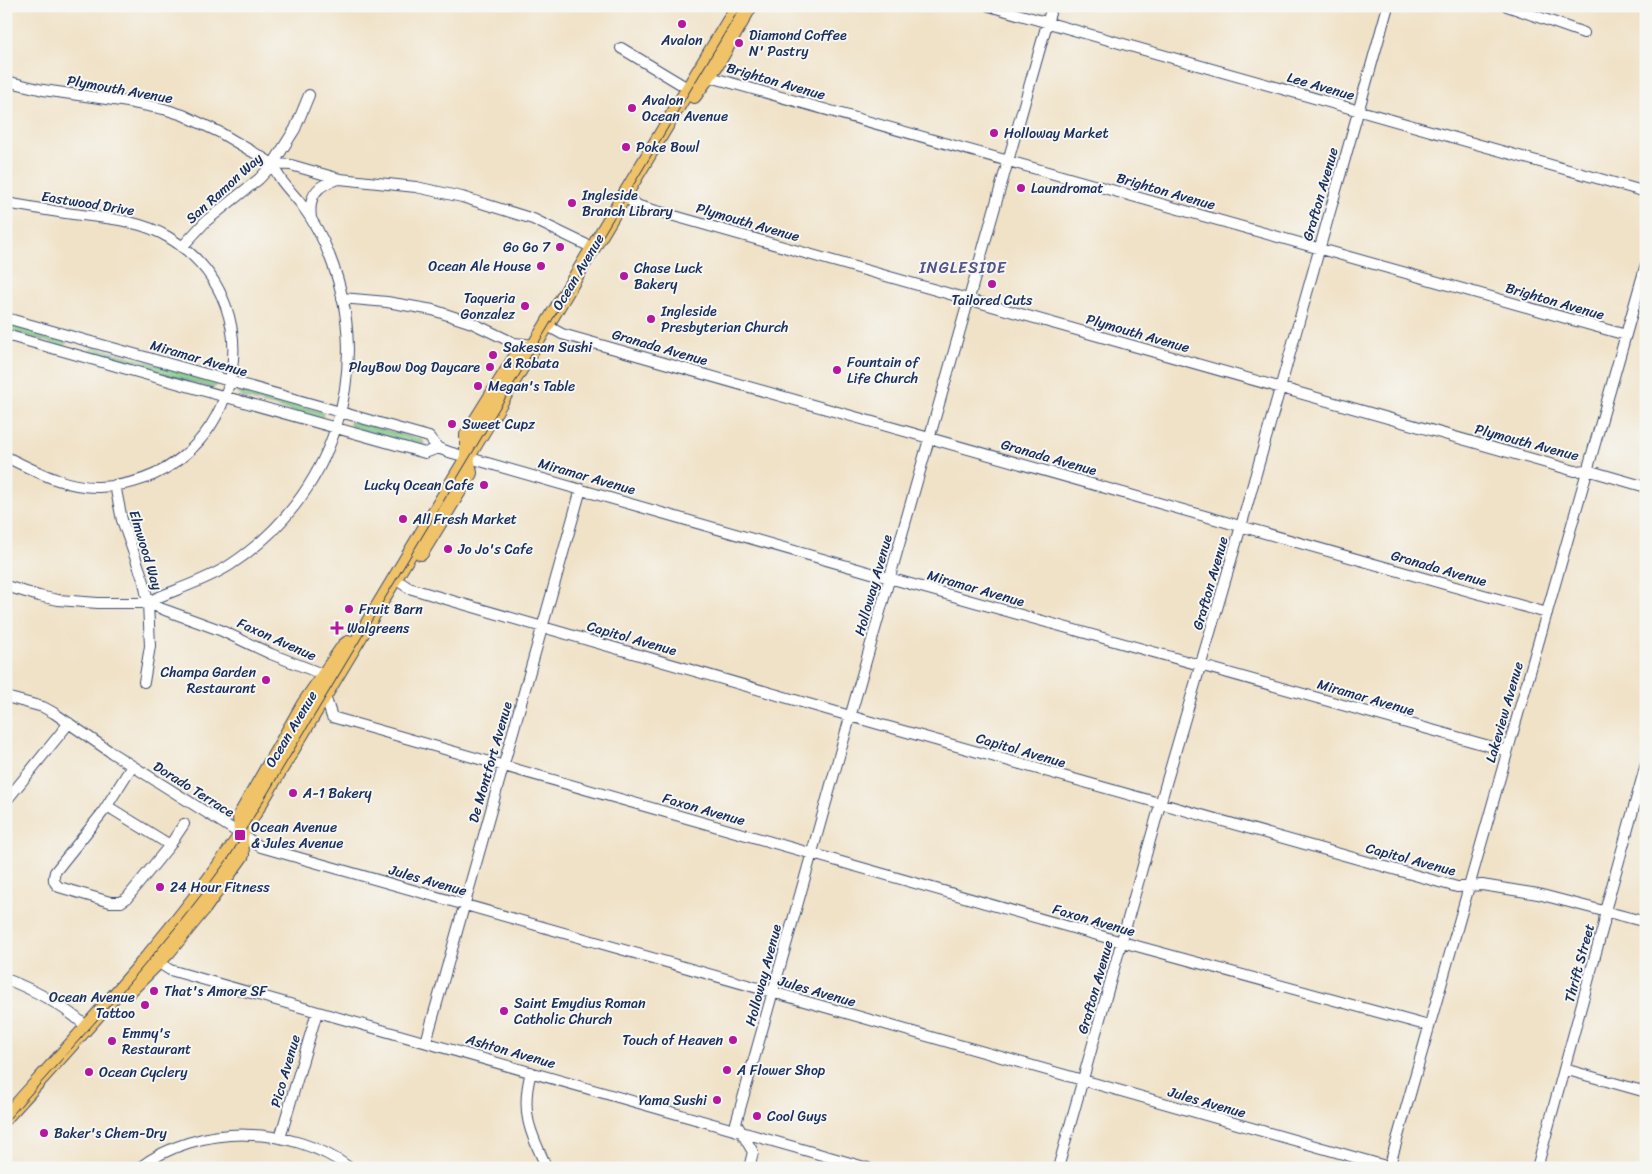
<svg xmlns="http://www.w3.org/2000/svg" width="1652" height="1174" font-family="Sriracha,sans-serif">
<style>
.green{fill:#81c986;stroke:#4e7c72}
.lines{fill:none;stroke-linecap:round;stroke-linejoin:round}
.minor-casing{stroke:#3b4a6e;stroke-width:12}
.major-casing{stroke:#3b4a6e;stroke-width:16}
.minor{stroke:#fff;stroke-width:10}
.major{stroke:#f0c369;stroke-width:14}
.tram{stroke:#1b2f5e;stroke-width:1}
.poi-dot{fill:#b5179e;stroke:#f6f6f2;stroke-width:2}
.labels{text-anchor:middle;stroke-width:4;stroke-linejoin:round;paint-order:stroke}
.poi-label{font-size:14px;fill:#1b2f5e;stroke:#f6f6f2;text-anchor:start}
.street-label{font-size:14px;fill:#1b2f5e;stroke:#f6f6f2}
.quarter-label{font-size:16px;letter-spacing:1px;fill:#535488;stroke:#f6f6f2}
</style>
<rect width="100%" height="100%" fill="#f6f6f2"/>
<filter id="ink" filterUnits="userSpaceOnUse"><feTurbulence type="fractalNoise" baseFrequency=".02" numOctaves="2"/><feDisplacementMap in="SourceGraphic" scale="10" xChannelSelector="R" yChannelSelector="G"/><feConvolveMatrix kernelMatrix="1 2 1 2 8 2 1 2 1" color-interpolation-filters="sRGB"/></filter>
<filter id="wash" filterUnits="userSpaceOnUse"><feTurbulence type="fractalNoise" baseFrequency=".0096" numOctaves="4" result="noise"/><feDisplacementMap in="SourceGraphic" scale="20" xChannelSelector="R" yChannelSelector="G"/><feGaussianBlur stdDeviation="1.12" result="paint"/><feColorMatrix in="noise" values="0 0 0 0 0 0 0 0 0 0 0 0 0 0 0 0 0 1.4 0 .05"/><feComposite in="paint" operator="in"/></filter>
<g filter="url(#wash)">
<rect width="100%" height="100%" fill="#f0e2c7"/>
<path class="green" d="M 6,322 L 65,339 L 67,343 L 63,346 L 6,330 Z
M 94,347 L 215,381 L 217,385 L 213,388 L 93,354 L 90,350 Z
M 242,390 L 322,412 L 323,416 L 320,419 L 242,397 L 239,394 L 239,392 Z
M 351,421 L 422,440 L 424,444 L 420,447 L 351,427 L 350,424 Z"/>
</g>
<g filter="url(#ink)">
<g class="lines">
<g class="minor-casing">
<path id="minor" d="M 989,6 L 1646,192
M 1507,6 L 1584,33
M 621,48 L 689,89
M 703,75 L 1626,335
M 6,81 L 43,90 L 128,102 L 164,109 L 183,115 L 219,132 L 273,164 L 291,165 L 340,179 L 416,187 L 462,197 L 533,219 L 593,248
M 624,197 L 639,206 L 646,208 L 1575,471 L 1587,470 L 1646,487
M 6,203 C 29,207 51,211 73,214 C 106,218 140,220 168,237 C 285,308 234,483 99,487 C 65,488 36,471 6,457
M 311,218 C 308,196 317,184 339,179
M 182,247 L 206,221 L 259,179 L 273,164 L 295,129 L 309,95
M 342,298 L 387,302 L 433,310 L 472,323 L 514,343 L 534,345
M 6,318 L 429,437 L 438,448 L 449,452 L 889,578 L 1507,751
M 546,325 L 562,334 L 1547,613
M 6,335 L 425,453 L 438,448
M 115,485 L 122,520 L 144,582 L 148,603 L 150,646 L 144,682
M 395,579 L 409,588 L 456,602 L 850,716 L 1457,887 L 1482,885 L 1538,894 L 1646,922
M 6,586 L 39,596 L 58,600 L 98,603 L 148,603 L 165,610 L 220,630 L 271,654 L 317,672 L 332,717 L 1122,942 L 1429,1026
M 148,603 C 158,596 168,594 179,589 C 197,582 214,575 230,565 C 333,498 375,371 330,257 C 323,238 313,220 301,204 C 291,191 278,180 273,164
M 6,697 L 43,707 L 54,713 L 112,753 L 261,847 L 1389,1167
M 132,766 L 103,812 L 55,872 C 53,879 53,882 59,887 L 110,902 L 121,902 L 127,898 L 170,845 L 184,824
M 6,801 L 69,723
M 107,806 L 170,845
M 153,959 L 170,970 L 868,1168
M 6,979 C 37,991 63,1005 87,1027
M 426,1042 L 581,489
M 1564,1069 L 1646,1092
M 531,1072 C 520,1112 530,1132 547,1168
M 280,1138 L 317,1012
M 139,1168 C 198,1123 291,1124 350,1168
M 749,1168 L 753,1152 L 736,1123 C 839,750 948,379 1052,6
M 1058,1168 L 1165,787 L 1246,509 L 1388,6
M 1389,1168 L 1646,264
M 1537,1168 L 1604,923 L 1605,911 L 1646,764"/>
</g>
<g class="major-casing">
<path id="major" d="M 694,96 L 717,64 L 750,6
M 421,553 L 470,473 L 467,457 L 467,435 L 519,352 L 534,345
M 130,990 L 168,952 L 204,908 L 242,855 L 240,816 L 304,704 L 344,646 L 348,643
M 6,1117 C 88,1026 172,936 241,835 L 738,6"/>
</g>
<use href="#minor" class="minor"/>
<use href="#major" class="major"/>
<path class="tram" d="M 6,1122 C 83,1035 163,950 230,856 L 741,6"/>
</g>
</g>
<g class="poi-dot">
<circle cx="682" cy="24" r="5"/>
<circle cx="739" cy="43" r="5"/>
<circle cx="632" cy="108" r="5"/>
<circle cx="994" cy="133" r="5"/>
<circle cx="626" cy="147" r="5"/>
<circle cx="1021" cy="188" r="5"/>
<circle cx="572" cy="203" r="5"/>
<circle cx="560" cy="247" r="5"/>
<circle cx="541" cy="266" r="5"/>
<circle cx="624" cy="276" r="5"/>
<circle cx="992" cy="284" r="5"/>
<circle cx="525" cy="306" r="5"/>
<circle cx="651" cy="319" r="5"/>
<circle cx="493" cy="355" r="5"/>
<circle cx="490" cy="367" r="5"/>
<circle cx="837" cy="370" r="5"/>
<circle cx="478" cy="386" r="5"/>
<circle cx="452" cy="424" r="5"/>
<circle cx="484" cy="485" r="5"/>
<circle cx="403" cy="519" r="5"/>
<circle cx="448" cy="549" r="5"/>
<circle cx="349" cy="609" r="5"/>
<path d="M334.5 620.5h5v5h5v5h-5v5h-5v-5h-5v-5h5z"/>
<circle cx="266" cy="680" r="5"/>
<circle cx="293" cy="793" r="5"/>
<rect x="234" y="829" width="12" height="12" rx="2.5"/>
<circle cx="160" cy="887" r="5"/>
<circle cx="154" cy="991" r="5"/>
<circle cx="145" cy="1005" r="5"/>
<circle cx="504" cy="1011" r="5"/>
<circle cx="733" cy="1040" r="5"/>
<circle cx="112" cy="1041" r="5"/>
<circle cx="727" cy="1070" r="5"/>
<circle cx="89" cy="1072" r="5"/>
<circle cx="717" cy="1100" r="5"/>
<circle cx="757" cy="1116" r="5"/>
<circle cx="44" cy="1133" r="5"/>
</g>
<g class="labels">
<g class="poi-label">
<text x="749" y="40">Diamond Coffee<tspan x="749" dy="16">N' Pastry</tspan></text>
<text x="682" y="45" text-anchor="middle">Avalon</text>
<text x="642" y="105">Avalon<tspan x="642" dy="16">Ocean Avenue</tspan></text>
<text x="1004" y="138">Holloway Market</text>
<text x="636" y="152">Poke Bowl</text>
<text x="1031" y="193">Laundromat</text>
<text x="582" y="200">Ingleside<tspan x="582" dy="16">Branch Library</tspan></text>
<text x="550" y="252" text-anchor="end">Go Go 7</text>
<text x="531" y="271" text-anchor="end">Ocean Ale House</text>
<text x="634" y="273">Chase Luck<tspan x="634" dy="16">Bakery</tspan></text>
<text x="515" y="303" text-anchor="end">Taqueria<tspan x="515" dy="16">Gonzalez</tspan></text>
<text x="992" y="305" text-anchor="middle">Tailored Cuts</text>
<text x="661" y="316">Ingleside<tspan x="661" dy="16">Presbyterian Church</tspan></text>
<text x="503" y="352">Sakesan Sushi<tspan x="503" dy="16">&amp; Robata</tspan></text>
<text x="847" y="367">Fountain of<tspan x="847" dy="16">Life Church</tspan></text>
<text x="480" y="372" text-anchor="end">PlayBow Dog Daycare</text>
<text x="488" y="391">Megan's Table</text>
<text x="462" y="429">Sweet Cupz</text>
<text x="474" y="490" text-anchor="end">Lucky Ocean Cafe</text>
<text x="413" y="524">All Fresh Market</text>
<text x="458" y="554">Jo Jo's Cafe</text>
<text x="359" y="614">Fruit Barn</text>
<text x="347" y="633">Walgreens</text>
<text x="256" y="677" text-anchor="end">Champa Garden<tspan x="256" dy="16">Restaurant</tspan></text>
<text x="303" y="798">A-1 Bakery</text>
<text x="251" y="832">Ocean Avenue<tspan x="251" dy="16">&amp; Jules Avenue</tspan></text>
<text x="170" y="892">24 Hour Fitness</text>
<text x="164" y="996">That's Amore SF</text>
<text x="135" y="1002" text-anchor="end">Ocean Avenue<tspan x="135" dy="16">Tattoo</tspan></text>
<text x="514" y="1008">Saint Emydius Roman<tspan x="514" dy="16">Catholic Church</tspan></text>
<text x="122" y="1038">Emmy's<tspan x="122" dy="16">Restaurant</tspan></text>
<text x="723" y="1045" text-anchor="end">Touch of Heaven</text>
<text x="737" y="1075">A Flower Shop</text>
<text x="99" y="1077">Ocean Cyclery</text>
<text x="707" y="1105" text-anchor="end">Yama Sushi</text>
<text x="767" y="1121">Cool Guys</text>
<text x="54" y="1138">Baker's Chem-Dry</text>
</g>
<g class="street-label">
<text transform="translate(776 81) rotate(16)" y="5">Brighton Avenue</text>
<text transform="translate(1321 86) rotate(16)" y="5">Lee Avenue</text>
<text transform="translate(120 89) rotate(10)" y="5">Plymouth Avenue</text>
<text transform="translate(224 188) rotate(-42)" y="5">San Ramon Way</text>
<text transform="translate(1166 191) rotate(16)" y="5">Brighton Avenue</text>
<text transform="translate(1320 194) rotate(-74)" y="5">Grafton Avenue</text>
<text transform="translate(88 203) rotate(9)" y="5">Eastwood Drive</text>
<text transform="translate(748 222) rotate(16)" y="5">Plymouth Avenue</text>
<text transform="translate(578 272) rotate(-59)" y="5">Ocean Avenue</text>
<text transform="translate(1555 301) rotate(16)" y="5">Brighton Avenue</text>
<text transform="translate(1138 333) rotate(16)" y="5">Plymouth Avenue</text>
<text transform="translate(660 347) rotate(16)" y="5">Granada Avenue</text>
<text transform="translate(199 358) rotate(16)" y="5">Miramar Avenue</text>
<text transform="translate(1527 442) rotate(15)" y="5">Plymouth Avenue</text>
<text transform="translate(1049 457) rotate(16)" y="5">Granada Avenue</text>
<text transform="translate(587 476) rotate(16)" y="5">Miramar Avenue</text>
<text transform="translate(146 550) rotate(73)" y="5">Elmwood Way</text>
<text transform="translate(1439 568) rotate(16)" y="5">Granada Avenue</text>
<text transform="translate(1210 583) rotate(-74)" y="5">Grafton Avenue</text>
<text transform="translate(873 585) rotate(-74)" y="5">Holloway Avenue</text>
<text transform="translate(976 588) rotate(16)" y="5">Miramar Avenue</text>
<text transform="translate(632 638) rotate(16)" y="5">Capitol Avenue</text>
<text transform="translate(277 639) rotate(24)" y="5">Faxon Avenue</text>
<text transform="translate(1366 697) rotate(16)" y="5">Miramar Avenue</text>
<text transform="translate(1504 712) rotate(-74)" y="5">Lakeview Avenue</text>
<text transform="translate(291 729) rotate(-59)" y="5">Ocean Avenue</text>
<text transform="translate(1021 750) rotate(16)" y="5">Capitol Avenue</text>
<text transform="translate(490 762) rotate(-74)" y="5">De Montfort Avenue</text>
<text transform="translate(194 789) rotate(32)" y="5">Dorado Terrace</text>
<text transform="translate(704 809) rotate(16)" y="5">Faxon Avenue</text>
<text transform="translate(1411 859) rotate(15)" y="5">Capitol Avenue</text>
<text transform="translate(428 880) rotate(16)" y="5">Jules Avenue</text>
<text transform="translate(1094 920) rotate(16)" y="5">Faxon Avenue</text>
<text transform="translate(1579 963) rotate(-75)" y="5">Thrift Street</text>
<text transform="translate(763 975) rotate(-75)" y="5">Holloway Avenue</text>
<text transform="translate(1095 987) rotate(-74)" y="5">Grafton Avenue</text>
<text transform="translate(817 991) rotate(16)" y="5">Jules Avenue</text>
<text transform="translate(511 1051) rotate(16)" y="5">Ashton Avenue</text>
<text transform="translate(285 1071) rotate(-74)" y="5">Pico Avenue</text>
<text transform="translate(1207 1102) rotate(16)" y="5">Jules Avenue</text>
</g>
<g class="quarter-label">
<text x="963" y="273">INGLESIDE</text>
</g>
</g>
<rect width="1652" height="1174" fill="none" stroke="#f6f6f2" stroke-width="25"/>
</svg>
